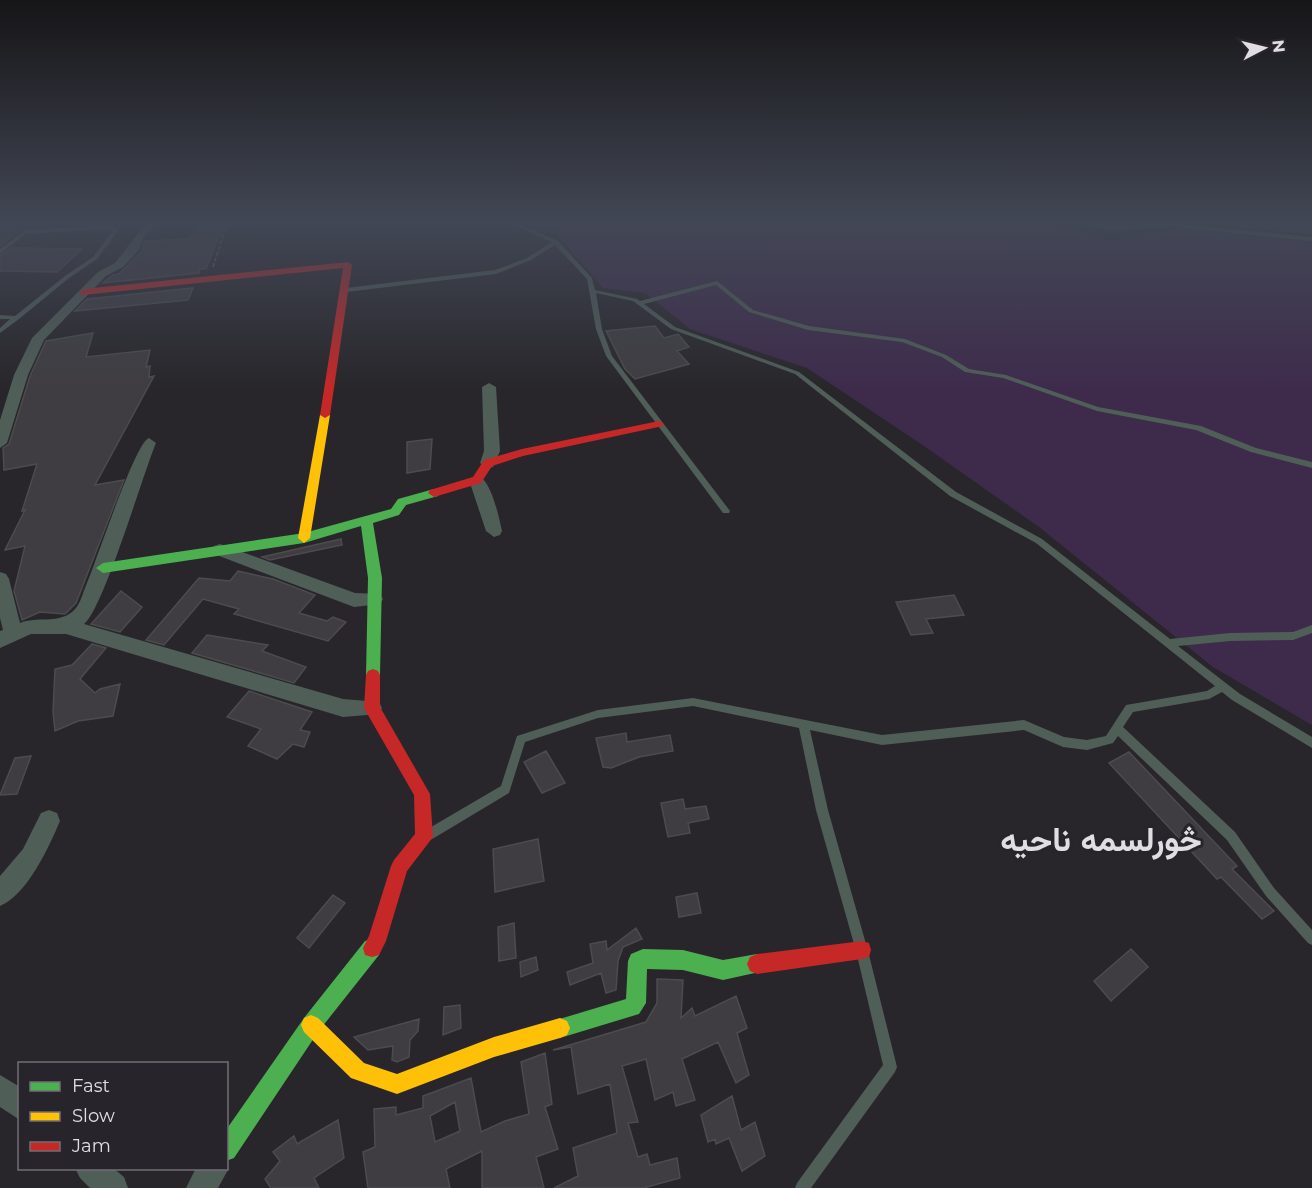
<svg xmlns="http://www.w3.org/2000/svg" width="1312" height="1188" font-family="Montserrat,Vazirmatn,sans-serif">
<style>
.green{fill:#3e2b4c}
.building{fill:#3f3d41;stroke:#4c4b4e;stroke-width:1.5;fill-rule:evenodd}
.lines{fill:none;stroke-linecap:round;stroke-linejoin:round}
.path{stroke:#555e5b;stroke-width:2;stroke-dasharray:4 2;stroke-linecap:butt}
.lane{fill:#505e58;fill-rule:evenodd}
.street{fill:#505e58;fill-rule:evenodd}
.fast{fill:#4caf50;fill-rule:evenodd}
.slow{fill:#ffc107;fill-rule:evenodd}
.jam{fill:#c62828;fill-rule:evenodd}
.labels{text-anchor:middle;stroke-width:6;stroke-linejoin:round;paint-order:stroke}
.near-district-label{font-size:33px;font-weight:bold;fill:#e0dde3;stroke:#28242c}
</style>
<rect width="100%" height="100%" fill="#28262a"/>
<path class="green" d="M 536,223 L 1049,223 L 1111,241 L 1179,229 L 1312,242 L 1312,725 L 1213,667 L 1039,527 L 924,446 L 807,368 L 690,329 L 645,293 L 603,288 L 552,229 Z
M 1198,223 L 1312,223 L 1312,235 Z"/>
<path class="building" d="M 0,223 L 28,223 L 0,246 Z
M 199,223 L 224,223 L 206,269 L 200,269 L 199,273 L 103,283 L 113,275 L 119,274 L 141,252 L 144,241 L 189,239 Z
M 11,248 L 82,249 L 57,272 L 0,271 L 0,256 Z
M 193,288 L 188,300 L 75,311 L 87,299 Z
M 655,326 L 664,338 L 678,334 L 689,347 L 677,351 L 689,364 L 635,379 L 625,369 L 606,331 Z
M 93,333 L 86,357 L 150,350 L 146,367 L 150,366 L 149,377 L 154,376 L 95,485 L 124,480 L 76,603 L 65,614 L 40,612 L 22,620 L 14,591 L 25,546 L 5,550 L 25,510 L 22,511 L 37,464 L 4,470 L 3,448 L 9,444 L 30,376 L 46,341 Z
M 432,439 L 430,469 L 407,473 L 407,442 Z
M 341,539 L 342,545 L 270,560 L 262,557 Z
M 238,571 L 273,579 L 315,595 L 299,613 L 327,621 L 333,617 L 346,622 L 328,641 L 234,614 L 239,609 L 203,599 L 164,645 L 146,640 L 199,578 L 230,581 Z
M 121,591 L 142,607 L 120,632 L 91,624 Z
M 954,595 L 964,615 L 926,619 L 933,633 L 911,635 L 896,602 Z
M 207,635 L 268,645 L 262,651 L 306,667 L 294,683 L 192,653 Z
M 92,644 L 106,648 L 80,679 L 95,693 L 100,689 L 120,684 L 113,716 L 78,721 L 55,731 L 53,712 L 55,669 L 72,665 Z
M 249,691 L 312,712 L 300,730 L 310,732 L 304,747 L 293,744 L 277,759 L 248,746 L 261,729 L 227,717 Z
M 626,733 L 627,742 L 670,735 L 673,751 L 639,757 L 611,768 L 603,767 L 596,738 Z
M 546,751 L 565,783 L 542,793 L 524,762 Z
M 1129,752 L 1237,866 L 1232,869 L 1274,911 L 1262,919 L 1221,877 L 1217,879 L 1109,763 Z
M 31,756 L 17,794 L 0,795 L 15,758 Z
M 683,799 L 685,809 L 706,806 L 709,819 L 688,823 L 690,833 L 668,837 L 661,803 Z
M 538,839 L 544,881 L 495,892 L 493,849 Z
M 697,893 L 701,913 L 679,917 L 676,897 Z
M 333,895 L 345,903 L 309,948 L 297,938 Z
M 514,923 L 516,958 L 499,961 L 498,927 Z
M 636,928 L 642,939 L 623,947 L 618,961 L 616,990 L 606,993 L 601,973 L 570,985 L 567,972 L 593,963 L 590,944 L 606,941 L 607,950 Z
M 1131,949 L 1148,967 L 1111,1001 L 1094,981 Z
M 536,957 L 538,970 L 521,977 L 520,962 Z
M 657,979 L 683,980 L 681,1018 L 692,1008 L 695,1016 L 736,996 L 747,1028 L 737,1033 L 749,1075 L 736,1083 L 718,1042 L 682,1059 L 695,1100 L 676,1106 L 673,1092 L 655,1100 L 646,1059 L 622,1066 L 638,1122 L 628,1123 L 638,1157 L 647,1154 L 650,1165 L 677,1158 L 680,1178 L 643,1188 L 554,1188 L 578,1176 L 573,1148 L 617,1133 L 610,1084 L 578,1094 L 571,1047 L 553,1050 L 646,1022 L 657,1003 Z
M 460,1005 L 461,1028 L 443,1035 L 444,1007 Z
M 419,1019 L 418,1031 L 410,1040 L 409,1057 L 397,1062 L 392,1060 L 393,1046 L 368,1050 L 354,1037 Z
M 545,1053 L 552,1104 L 545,1107 L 558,1149 L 536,1157 L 544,1188 L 482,1188 L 482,1151 L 446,1169 L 450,1188 L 368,1188 L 363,1152 L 375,1147 L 374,1109 L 396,1107 L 396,1115 L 423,1108 L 423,1096 L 471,1078 L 481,1132 L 505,1121 L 529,1114 L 521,1062 ZM 455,1102 L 460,1131 L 435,1142 L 430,1116 Z
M 732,1096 L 741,1130 L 755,1122 L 765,1156 L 742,1171 L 729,1138 L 716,1144 L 715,1139 L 708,1142 L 701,1115 Z
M 338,1120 L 344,1158 L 314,1178 L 319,1188 L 271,1188 L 265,1179 L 280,1161 L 273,1152 L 294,1136 L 297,1144 Z"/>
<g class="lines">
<path class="path" d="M 213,267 L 227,223"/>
<path class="lane" d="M 110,223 L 115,223 L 112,227 L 119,230 L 97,259 L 69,278 L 19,319 L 0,333 L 0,328 L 10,319 L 0,319 L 0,315 L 15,316 L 65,276 L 93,257 L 113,231 L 108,229 L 26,234 L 0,254 L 0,249 L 25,230 L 108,225 Z
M 510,223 L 517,223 L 558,241 L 592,278 L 595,290 L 637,299 L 640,301 L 717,281 L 753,310 L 809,326 L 905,339 L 946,355 L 969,369 L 1006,375 L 1098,407 L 1201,426 L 1256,448 L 1312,462 L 1312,468 L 1251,452 L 1196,430 L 1097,411 L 1003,378 L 965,372 L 942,357 L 902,342 L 808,330 L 749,312 L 716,285 L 644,304 L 675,327 L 799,372 L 956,492 L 1042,539 L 1170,639 L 1230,633 L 1293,632 L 1312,625 L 1312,633 L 1293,640 L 1230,641 L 1178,646 L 1240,694 L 1312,737 L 1312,748 L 1232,700 L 1222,692 L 1209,699 L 1133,712 L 1123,727 L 1235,832 L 1274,888 L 1312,930 L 1312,945 L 1308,943 L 1266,896 L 1227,840 L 1118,736 L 1113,743 L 1087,750 L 1063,747 L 1024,730 L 882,745 L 810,730 L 828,810 L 868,951 L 897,1067 L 895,1072 L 811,1188 L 795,1188 L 797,1183 L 883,1065 L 856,951 L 816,810 L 799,728 L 693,706 L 598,718 L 525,742 L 509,793 L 434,838 L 430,840 L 426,838 L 424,834 L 426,830 L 501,786 L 517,736 L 598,710 L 693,698 L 882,735 L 1024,720 L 1064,737 L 1087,740 L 1106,736 L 1126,705 L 1207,691 L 1215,686 L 1036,543 L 950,496 L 795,374 L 671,329 L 633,301 L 596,293 L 602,329 L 612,356 L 730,511 L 729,513 L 723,513 L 606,356 L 596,329 L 587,279 L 555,245 L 531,260 L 496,274 L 346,292 L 343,290 L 346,288 L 495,270 L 527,258 L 552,242 Z
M 1086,223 L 1096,223 L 1108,226 L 1168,223 L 1312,237 L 1312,241 L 1168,227 L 1108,230 Z"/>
<path class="street" d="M 146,223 L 157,223 L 143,238 L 139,250 L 123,267 L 106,276 L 44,340 L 28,375 L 7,443 L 0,448 L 0,420 L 14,375 L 32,338 L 98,272 L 115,263 Z
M 489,383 L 496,387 L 500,451 L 493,467 L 488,468 L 480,463 L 484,451 L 482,387 Z
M 149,438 L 156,443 C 143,474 103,610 84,624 L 343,699 L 379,702 L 382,708 L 379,714 L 343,717 L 66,634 L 31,634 L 0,648 L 0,631 L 3,630 L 0,618 L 0,572 L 6,574 L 9,579 L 20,623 C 37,616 57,624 72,612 C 79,607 82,596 85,588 C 95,566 135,442 149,438 Z
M 477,475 C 491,479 499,517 502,531 L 500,535 L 494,537 L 486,531 L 469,480 Z
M 220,544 L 355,593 L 380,594 L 383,599 L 380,604 L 354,607 L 214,554 L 211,550 L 214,546 Z
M 49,810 L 57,813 L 60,821 C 49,847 27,895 0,906 L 0,876 L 23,849 L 41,813 Z
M 0,1075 L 20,1087 L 20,1120 L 0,1107 Z
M 226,1162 L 229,1168 L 218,1188 L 186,1188 L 196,1168 L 226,1168 Z
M 75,1168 L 113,1168 L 124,1177 L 128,1188 L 90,1188 L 80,1178 Z"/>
<path class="fast" d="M 434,489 L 440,493 L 438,496 L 406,505 L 399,515 L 373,523 L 382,578 L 380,675 L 378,679 L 373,681 L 368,679 L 366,675 L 368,578 L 361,526 L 304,543 L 103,573 L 96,568 L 103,563 L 304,533 L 391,509 L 398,499 Z
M 372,939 L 379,941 L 381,948 L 379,955 L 318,1032 L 234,1158 L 226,1161 L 226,1130 L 304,1018 L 365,941 Z
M 643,949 L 683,950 L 723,960 L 757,954 L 764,957 L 767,964 L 764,971 L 723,980 L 683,970 L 647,969 L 646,1003 L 639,1014 L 560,1038 L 553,1035 L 550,1028 L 553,1021 L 626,999 L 628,961 L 631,954 Z"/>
<path class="slow" d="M 325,412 L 330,415 L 310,538 L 304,543 L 298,538 L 320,415 Z
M 311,1015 L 318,1018 L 364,1063 L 397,1074 L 494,1037 L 560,1018 L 567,1021 L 570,1028 L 567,1035 L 560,1038 L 494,1057 L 397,1094 L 351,1078 L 304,1032 L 301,1025 L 304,1018 Z"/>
<path class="jam" d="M 348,262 L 352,265 L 330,415 L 325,418 L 320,415 L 343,268 L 83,295 L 79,292 L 83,289 Z
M 659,421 L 664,424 L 663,426 L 523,456 L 492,466 L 481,483 L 434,497 L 428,493 L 430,490 L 473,477 L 484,460 L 522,449 Z
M 373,669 L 378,671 L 380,675 L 380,707 L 430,794 L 433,837 L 407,871 L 386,941 L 379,955 L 372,957 L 365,955 L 363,948 L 369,936 L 391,866 L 394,860 L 415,834 L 414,795 L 364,708 L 366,675 L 368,671 Z
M 862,941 L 869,943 L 871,950 L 869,957 L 862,959 L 757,974 L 750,971 L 747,964 L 750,957 L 757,954 Z"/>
</g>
<linearGradient id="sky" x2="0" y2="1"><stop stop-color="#161517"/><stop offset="0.57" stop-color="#424755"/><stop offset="1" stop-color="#424755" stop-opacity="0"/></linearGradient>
<rect width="1312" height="390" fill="url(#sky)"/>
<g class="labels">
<g class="near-district-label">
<text x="1101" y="851">څورلسمه ناحیه</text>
</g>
</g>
<rect x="18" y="1062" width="210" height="108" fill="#28242c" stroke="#726e75" stroke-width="1.5"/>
<rect x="30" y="1082" width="30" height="9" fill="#4caf50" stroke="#726e75" stroke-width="1.5"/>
<text x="72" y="1092" font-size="18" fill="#e0dde3">Fast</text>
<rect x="30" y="1112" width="30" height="9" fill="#ffc107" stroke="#726e75" stroke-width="1.5"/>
<text x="72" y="1122" font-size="18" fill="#e0dde3">Slow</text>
<rect x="30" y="1142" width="30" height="9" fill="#c62828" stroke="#726e75" stroke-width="1.5"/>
<text x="72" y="1152" font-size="18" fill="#e0dde3">Jam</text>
<g transform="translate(1264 48) rotate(83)" stroke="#28242c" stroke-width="4.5" paint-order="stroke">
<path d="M0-4.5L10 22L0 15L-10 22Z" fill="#e0dde3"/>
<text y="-9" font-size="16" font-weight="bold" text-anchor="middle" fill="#e0dde3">N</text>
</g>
</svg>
